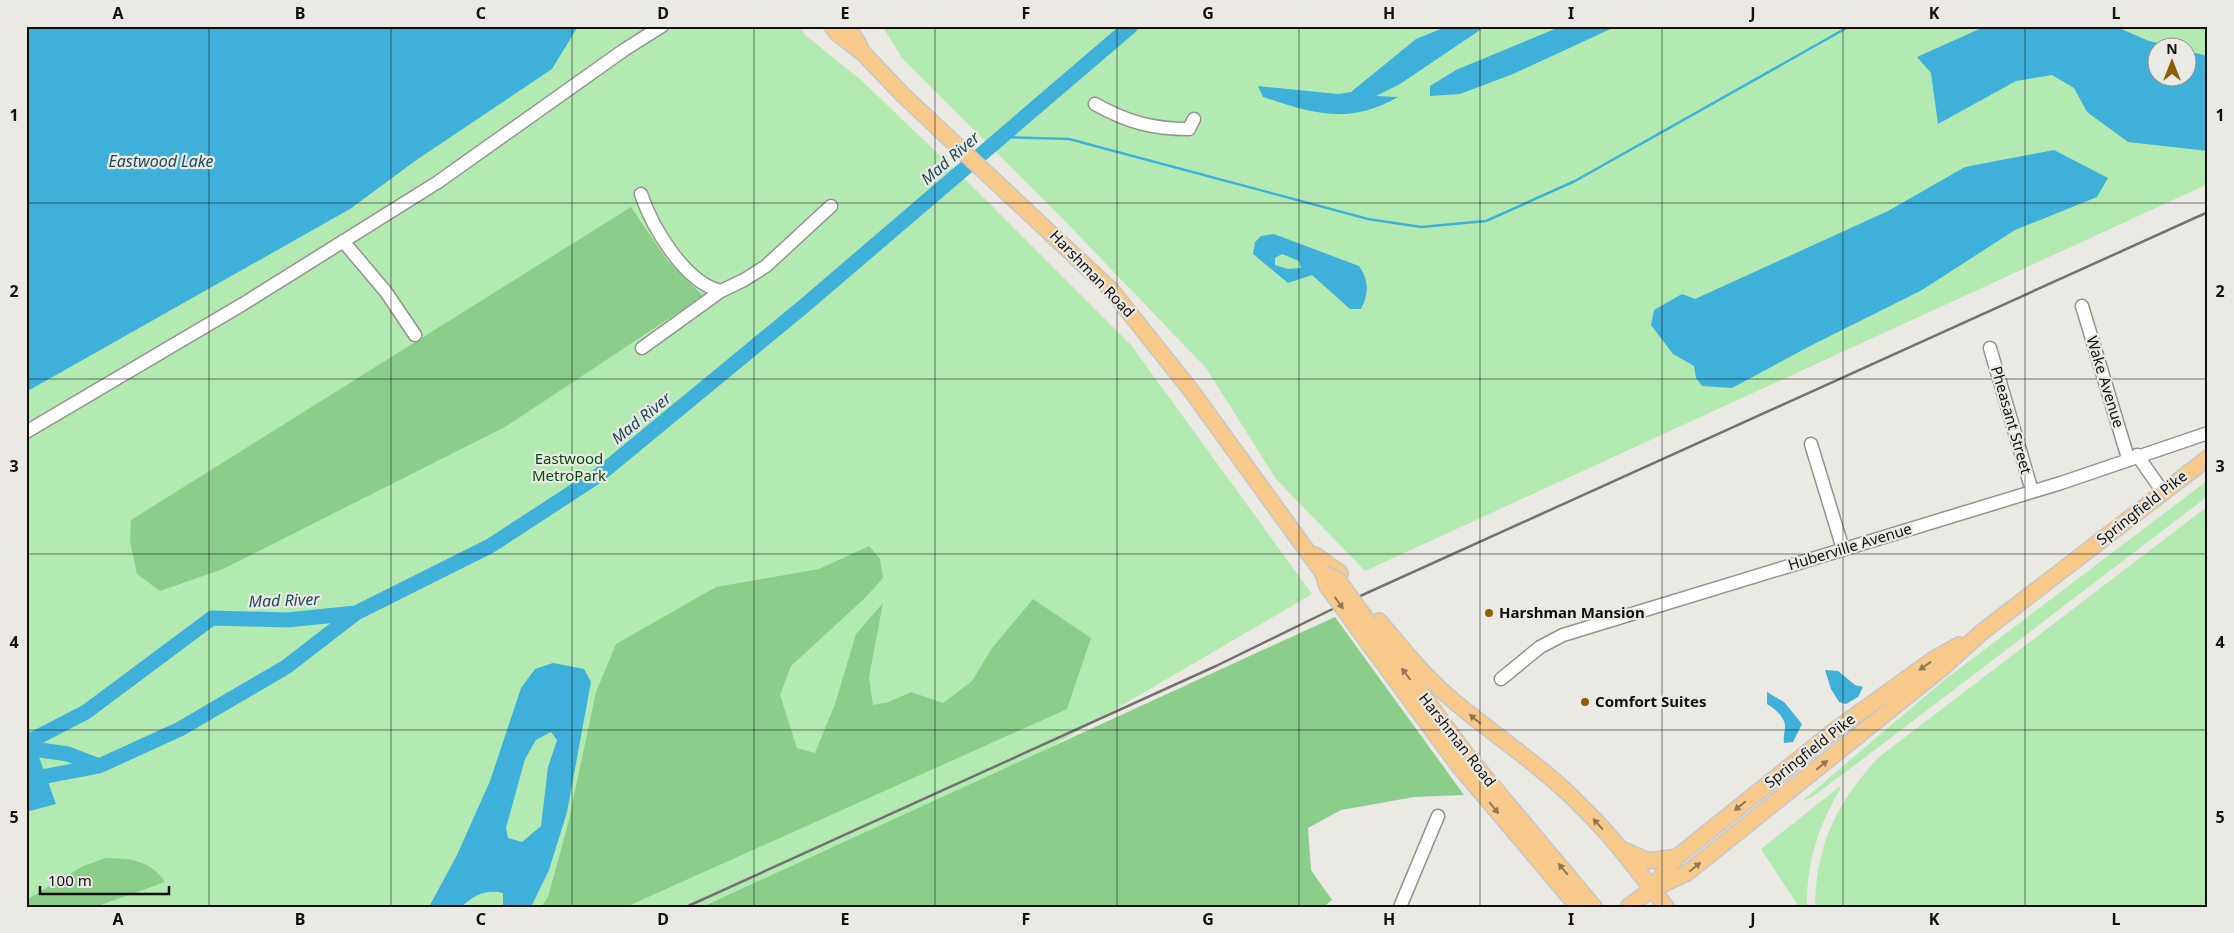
<svg xmlns="http://www.w3.org/2000/svg" width="2234" height="933" font-family="'Noto Sans',sans-serif">
<style>
.green{fill:#b3eab2;fill-rule:evenodd}
.forest{fill:#8bce8b}
.water{fill:#3fb0d9;fill-rule:evenodd}
.lines{fill:none;stroke-linecap:round;stroke-linejoin:round}
.stream{stroke:#3fb0d9;stroke-width:2.5}
.river{stroke:#3fb0d9;stroke-width:15}
.minor-casing{stroke:#94928d;stroke-width:15}
.major-casing{stroke:#c6c6c5;stroke-width:18}
.minor{stroke:#fff;stroke-width:12}
.major{stroke:#f7c98b;stroke-width:15}
.rail{stroke:#73716e;stroke-width:2.5}
.major-bridge-casing{stroke:#c6c6c5;stroke-width:18;stroke-linecap:butt}
.major-bridge{stroke:#f7c98b;stroke-width:15}
.oneway{fill:#907653}
.grid{fill:none;stroke:#11100e;stroke-width:1;stroke-opacity:0.55}
.poi-dot{fill:#8c5f04;stroke:#ebe9e3;stroke-width:2}
.labels{text-anchor:middle;stroke-width:4.5;stroke-linejoin:round;paint-order:stroke}
.street-label{font-size:15px;fill:#11100e;stroke:#ebe9e3}
.park-label{font-size:15px;fill:#014d0d;stroke:#ebe9e3}
.poi-label{font-size:15px;font-weight:bold;fill:#11100e;stroke:#ebe9e3;text-anchor:start}
.water-label{font-size:16px;font-style:italic;fill:#1b4a5c;stroke:#ebe9e3}
.neatline{fill:none;stroke:#11100e;stroke-width:2}
.grid-label{font-size:16px;text-anchor:middle;font-weight:bold;fill:#11100e}
</style>
<rect width="100%" height="100%" fill="#ebe9e3"/>
<path class="green" d="M 26,26 L 800,26 L 804,34 L 861,80 L 974,188 L 1131,345 L 1312,594 L 797,896 L 773,907 L 26,907 Z
M 882,26 L 2208,26 L 2208,184 L 1365,571 L 1276,479 L 1206,368 L 1062,218 L 902,58 ZM 2156,48 L 2186,48 L 2186,78 L 2156,78 Z
M 2208,480 L 2208,496 L 1863,759 L 1812,797 L 1802,801 L 1943,681 Z
M 2208,506 L 2208,907 L 1815,907 C 1816,844 1837,802 1879,757 Z
M 1839,787 L 1841,788 C 1819,824 1806,864 1807,907 L 1799,907 L 1761,849 Z"/>
<path class="forest" d="M 631,207 L 667,260 L 703,296 L 505,427 L 223,569 L 160,591 L 137,574 L 130,541 L 131,520 Z
M 869,546 L 880,559 L 883,578 L 865,598 L 791,666 L 780,695 L 797,748 L 815,753 L 835,704 L 856,634 L 883,603 L 869,677 L 873,705 L 889,702 L 911,692 L 943,703 L 972,681 L 992,648 L 1033,599 L 1091,638 L 1067,709 L 626,907 L 541,907 L 548,897 L 568,824 L 596,692 L 616,644 L 716,587 L 819,569 Z
M 1335,617 L 1464,795 L 1414,797 L 1341,810 L 1308,828 L 1311,870 L 1332,900 L 1324,907 L 702,907 Z
M 106,858 C 130,858 152,861 165,882 L 95,907 L 26,907 L 26,900 L 83,866 Z"/>
<path class="water" d="M 26,26 L 580,26 L 577,28 L 552,69 L 415,161 L 350,209 L 26,392 Z
M 1448,26 L 1486,26 L 1400,84 L 1376,96 L 1398,97 C 1349,125 1313,114 1263,97 L 1258,86 L 1338,94 L 1351,92 L 1416,39 Z
M 1562,26 L 1617,26 L 1513,74 L 1460,94 L 1430,96 L 1430,86 L 1456,70 Z
M 1986,26 L 2114,26 L 2149,41 L 2175,47 L 2156,48 L 2156,78 L 2186,78 L 2187,51 L 2208,56 L 2208,151 L 2128,142 L 2087,112 L 2074,88 L 2052,75 L 2016,81 L 1938,124 L 1931,73 L 1917,57 Z
M 2054,150 L 2108,178 L 2097,197 L 2015,230 L 1922,290 L 1810,346 L 1732,388 L 1702,386 L 1696,378 L 1694,366 L 1673,354 L 1651,325 L 1654,310 L 1682,294 L 1695,299 L 1888,211 L 1965,167 Z
M 1274,234 L 1359,266 C 1369,280 1369,294 1361,309 L 1350,309 L 1312,275 L 1288,283 L 1253,254 L 1255,242 L 1261,236 ZM 1282,254 L 1299,261 L 1301,268 L 1288,269 L 1275,265 L 1275,258 Z
M 553,663 L 584,669 L 591,682 L 567,812 L 549,870 L 531,907 L 503,907 L 503,893 C 487,889 473,895 462,907 L 429,907 L 457,855 L 490,781 L 521,688 L 535,669 ZM 551,732 L 557,740 L 548,767 L 541,826 L 522,842 L 508,838 L 506,828 L 525,759 L 536,740 Z
M 1825,670 L 1838,671 L 1855,685 L 1863,687 L 1858,697 L 1846,704 L 1839,702 L 1831,689 Z
M 1767,692 L 1784,702 L 1802,724 L 1793,742 L 1784,743 C 1783,736 1785,732 1785,726 C 1785,717 1774,708 1767,704 Z
M 26,721 L 56,804 L 26,812 Z"/>
<g class="lines">
<path class="stream" d="M 1000,137 L 1069,139 L 1368,219 L 1421,227 L 1486,221 L 1575,181 L 1850,26"/>
<path class="river" d="M 26,743 L 86,712 L 212,618 L 287,620 L 356,613 L 490,546 L 599,475 L 804,306 L 1131,26
M 26,748 L 68,754 L 99,766 L 180,729 L 286,667 L 356,613
M 26,780 L 99,766"/>
<g class="minor-casing">
<path id="minor" d="M 1095,104 C 1127,122 1152,129 1189,129 L 1194,119
M 641,194 C 652,227 685,283 721,291 L 744,280 L 766,266 L 831,206
M 343,241 L 386,292 L 415,335
M 2082,306 L 2128,458
M 642,348 L 721,291
M 1990,348 L 2032,491
M 26,432 L 243,304 L 438,182 L 624,50 L 662,26
M 1811,444 L 1843,549
M 2137,455 L 2163,492
M 1501,679 L 1540,647 L 1563,635 L 2061,483 L 2208,433
M 1400,907 L 1438,816"/>
</g>
<g class="major-casing">
<path id="major" d="M 832,26 L 837,33 L 863,53 L 903,95 L 1112,291 L 1190,389 L 1323,573
M 848,26 L 860,47
M 1315,555 L 1340,573
M 1379,621 C 1401,647 1422,674 1449,697 C 1493,735 1543,766 1583,808 C 1614,838 1639,873 1666,907
M 1370,624 L 1469,758 L 1594,907
M 1359,630 L 1459,766 L 1578,907
M 1623,850 L 1649,861 L 1677,857
M 1654,885 L 1677,857 L 1834,731 L 1934,659 L 1959,645
M 1628,907 L 1652,889 L 1687,873 L 1941,669 L 1982,632 L 2208,458"/>
</g>
<use href="#minor" class="minor"/>
<use href="#major" class="major"/>
<path class="rail" d="M 686,907 L 1216,666 L 1347,602 L 2208,212"/>
<g class="major-bridge-casing">
<path id="major-bridge" d="M 1323,573 L 1338,580 L 1369,623
M 1323,573 L 1327,586 L 1359,630"/>
</g>
<use href="#major-bridge" class="major-bridge"/>
</g>
<defs><path id="oneway-solid" d="M-6-.8H1V-3.2L6.5 0L1 3.2V.8H-6Z" transform="scale(1.25)"/></defs>
<g class="oneway">
<use href="#oneway-solid" transform="translate(1339 603) rotate(54)"/>
<use href="#oneway-solid" transform="translate(1925 666) rotate(144)"/>
<use href="#oneway-solid" transform="translate(1406 674) rotate(-127)"/>
<use href="#oneway-solid" transform="translate(1475 719) rotate(-140)"/>
<use href="#oneway-solid" transform="translate(1822 765) rotate(-39)"/>
<use href="#oneway-solid" transform="translate(1740 806) rotate(141)"/>
<use href="#oneway-solid" transform="translate(1494 808) rotate(51)"/>
<use href="#oneway-solid" transform="translate(1598 824) rotate(-132)"/>
<use href="#oneway-solid" transform="translate(1695 867) rotate(-39)"/>
<use href="#oneway-solid" transform="translate(1563 869) rotate(-130)"/>
</g>
<path class="grid" d="M 209,26 L 209,907M 391,26 L 391,907M 572,26 L 572,907M 754,26 L 754,907M 935,26 L 935,907M 1117,26 L 1117,907M 1299,26 L 1299,907M 1480,26 L 1480,907M 1662,26 L 1662,907M 1843,26 L 1843,907M 2025,26 L 2025,907M 26,203 L 2208,203M 26,379 L 2208,379M 26,554 L 2208,554M 26,730 L 2208,730"/>
<g class="poi-dot">
<circle cx="1489" cy="613" r="5"/>
<circle cx="1585" cy="702" r="5"/>
</g>
<g class="labels">
<g class="street-label">
<text transform="translate(1092 274) rotate(46)" y="5">Harshman Road</text>
<text transform="translate(2105 382) rotate(73)" y="5">Wake Avenue</text>
<text transform="translate(2011 420) rotate(74)" y="5">Pheasant Street</text>
<text transform="translate(2142 508) rotate(-38)" y="5">Springfield Pike</text>
<text transform="translate(1850 547) rotate(-17)" y="5">Huberville Avenue</text>
<text transform="translate(1457 740) rotate(52)" y="5">Harshman Road</text>
<text transform="translate(1810 751) rotate(-38)" y="5">Springfield Pike</text>
</g>
<g class="park-label">
<text x="569" y="464">Eastwood<tspan x="569" dy="17">MetroPark</tspan></text>
</g>
<g class="poi-label">
<text x="1499" y="618">Harshman Mansion</text>
<text x="1595" y="707">Comfort Suites</text>
</g>
<g class="water-label">
<text transform="translate(950 158) rotate(-41)" y="6">Mad River</text>
<text x="161" y="167">Eastwood Lake</text>
<text transform="translate(641 418) rotate(-39)" y="6">Mad River</text>
<text transform="translate(284 600) rotate(-2)" y="6">Mad River</text>
</g>
</g>
<rect width="2234" height="933" fill="none" stroke="#ebe9e3" stroke-width="55"/>
<g transform="translate(2172 62)"><circle r="24" fill="#ebe9e3" stroke="#94928e"/>
<path d="M0-4L9 19L0 12L-9 19Z" fill="#8c5f04"/>
<text y="-8" font-size="14" font-weight="bold" text-anchor="middle" fill="#11100e">N</text>
</g>
<path d="M40 886v8h129v-8" fill="none" stroke="#11100e" stroke-width="2.5"/>
<text x="48" y="886" font-size="15" fill="#11100e" stroke="#ebe9e3" stroke-width="4" paint-order="stroke">100 m</text>
<rect x="28" y="28" width="2178" height="878" class="neatline"/>
<g class="grid-label">
<text x="118" y="19">A</text>
<text x="300" y="19">B</text>
<text x="481" y="19">C</text>
<text x="663" y="19">D</text>
<text x="845" y="19">E</text>
<text x="1026" y="19">F</text>
<text x="1208" y="19">G</text>
<text x="1389" y="19">H</text>
<text x="1571" y="19">I</text>
<text x="1753" y="19">J</text>
<text x="1934" y="19">K</text>
<text x="2116" y="19">L</text>
<text x="14" y="121">1</text>
<text x="2220" y="121">1</text>
<text x="14" y="297">2</text>
<text x="2220" y="297">2</text>
<text x="14" y="472">3</text>
<text x="2220" y="472">3</text>
<text x="14" y="648">4</text>
<text x="2220" y="648">4</text>
<text x="14" y="823">5</text>
<text x="2220" y="823">5</text>
<text x="118" y="925">A</text>
<text x="300" y="925">B</text>
<text x="481" y="925">C</text>
<text x="663" y="925">D</text>
<text x="845" y="925">E</text>
<text x="1026" y="925">F</text>
<text x="1208" y="925">G</text>
<text x="1389" y="925">H</text>
<text x="1571" y="925">I</text>
<text x="1753" y="925">J</text>
<text x="1934" y="925">K</text>
<text x="2116" y="925">L</text>
</g>
</svg>
